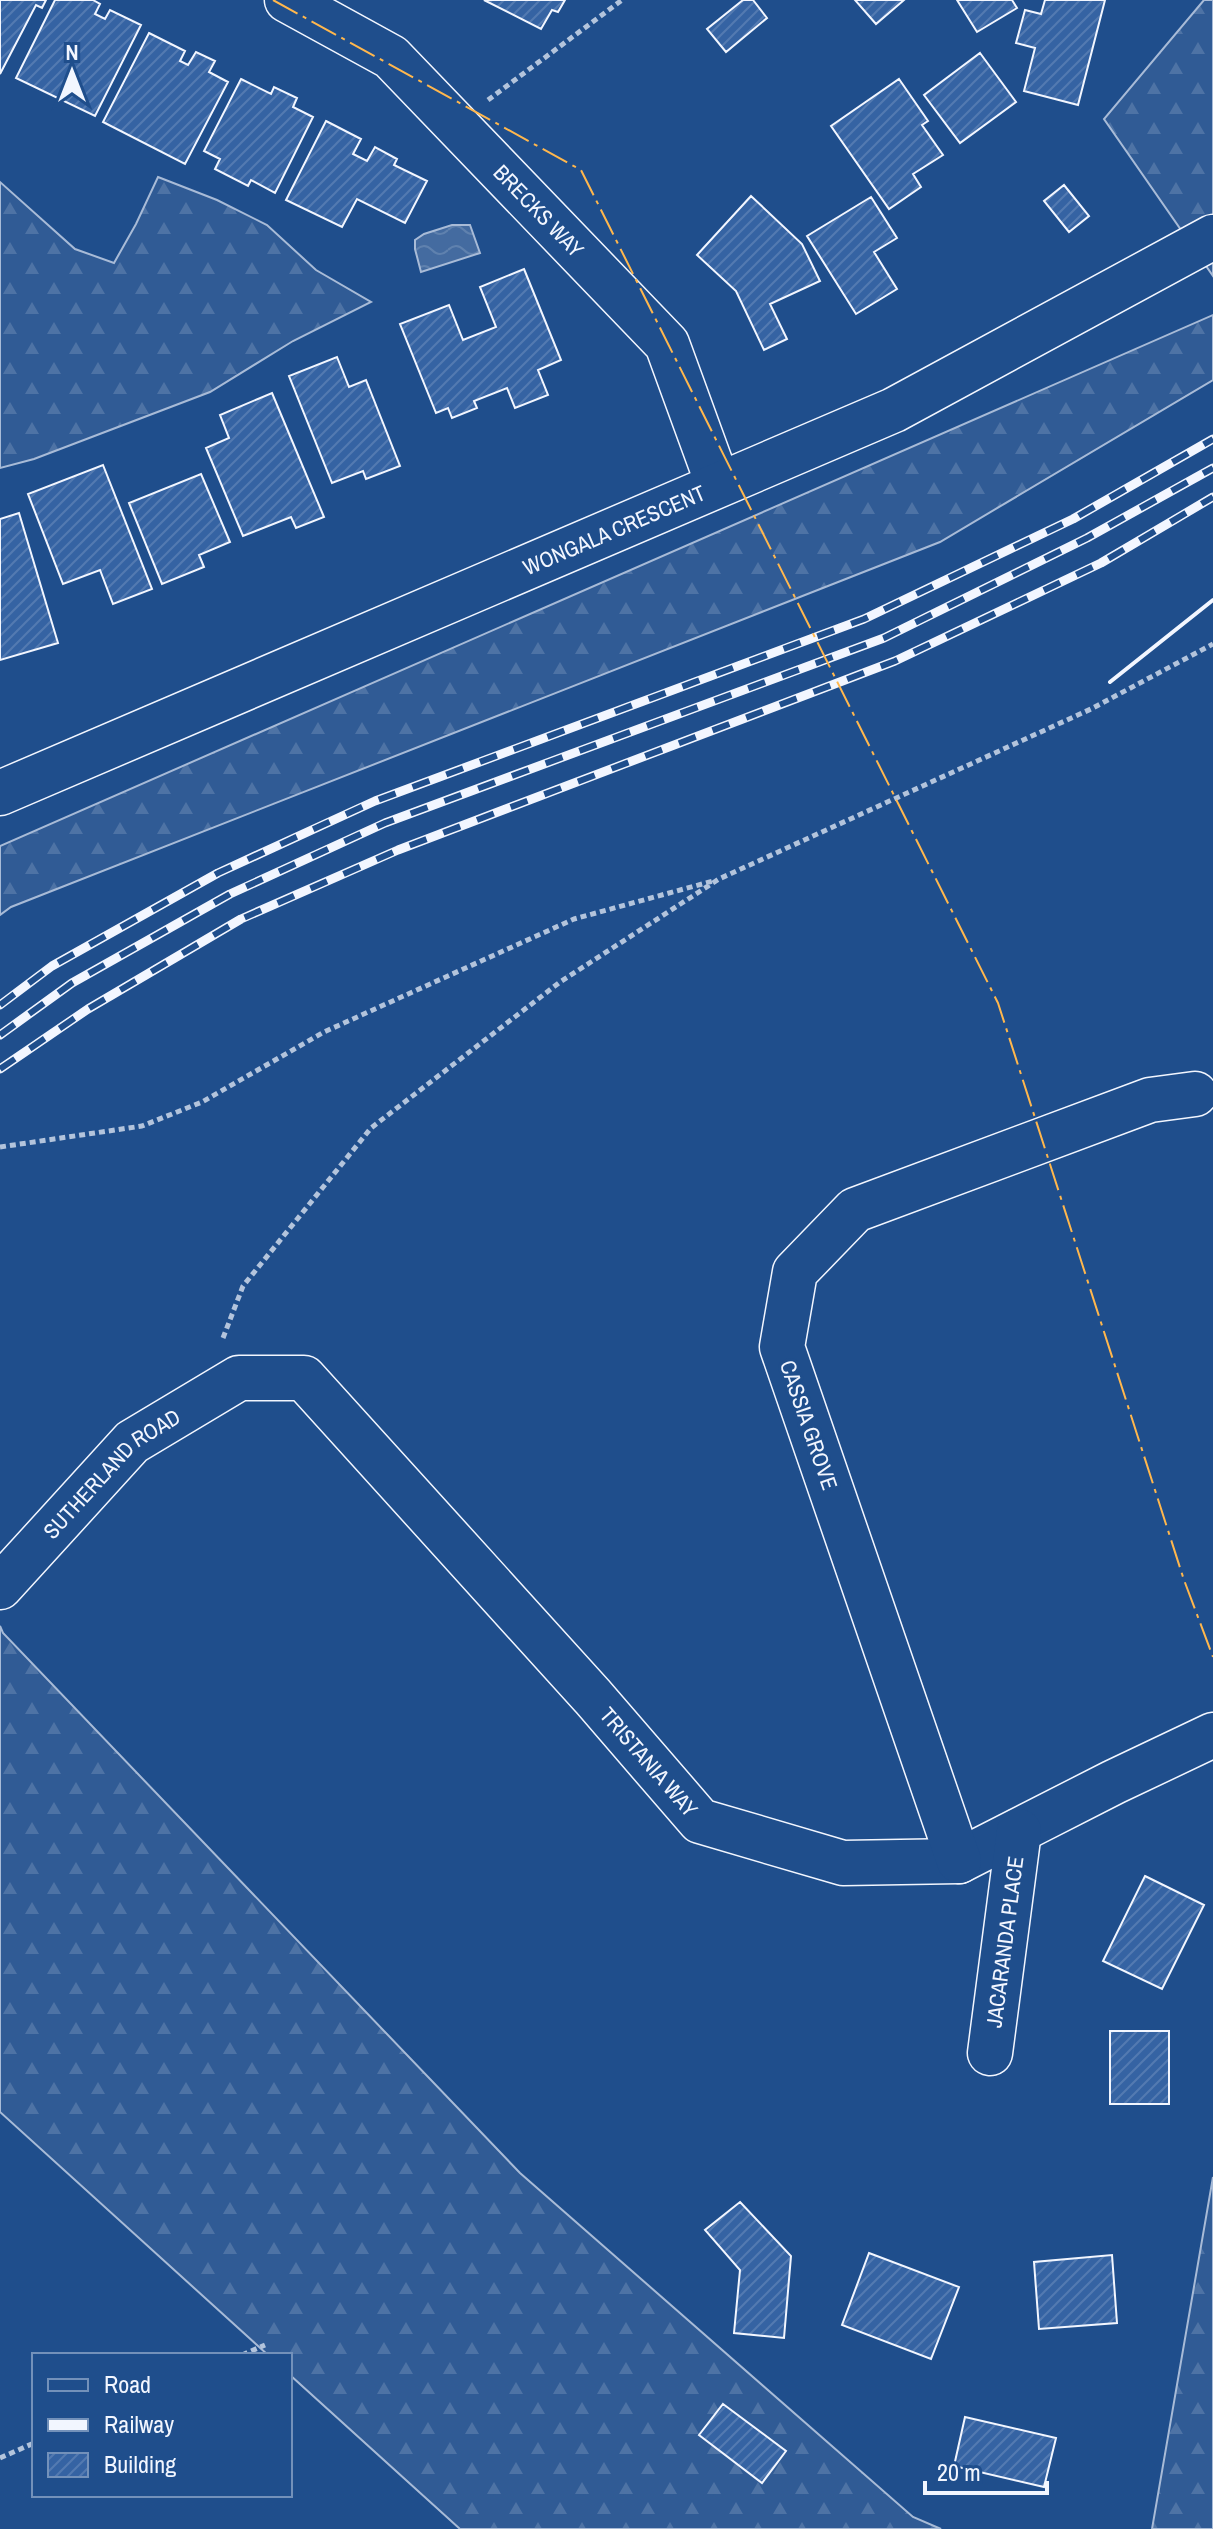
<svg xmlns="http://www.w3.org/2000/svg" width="1213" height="2529" font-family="'Archivo Narrow',sans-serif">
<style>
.forest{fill:url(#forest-firs);stroke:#a8bbd7;stroke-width:2}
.water{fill:url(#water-waves);stroke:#a8bbd7;stroke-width:2}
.building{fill:url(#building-hatch);stroke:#f2f6ff;stroke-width:2}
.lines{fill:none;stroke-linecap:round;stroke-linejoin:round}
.minor-casing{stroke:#f2f6ff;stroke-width:47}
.path{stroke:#b3c4dc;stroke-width:5;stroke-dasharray:6 4;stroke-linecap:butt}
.minor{stroke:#1f4e8c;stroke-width:44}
.rail-casing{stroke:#f2f6ff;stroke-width:9}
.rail{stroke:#1f4e8c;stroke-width:6;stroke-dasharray:18;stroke-linecap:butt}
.wall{stroke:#f2f6ff;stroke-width:4}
.power{stroke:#ffb74d;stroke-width:2;stroke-dasharray:28 6 4 6;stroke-linecap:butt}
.labels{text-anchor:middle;stroke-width:6;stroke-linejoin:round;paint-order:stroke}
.street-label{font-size:22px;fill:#f2f6ff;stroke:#1f4e8c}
</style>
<defs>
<pattern id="forest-firs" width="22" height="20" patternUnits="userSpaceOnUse" patternTransform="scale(2)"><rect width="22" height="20" fill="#305b95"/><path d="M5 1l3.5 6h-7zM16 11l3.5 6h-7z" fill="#4e73a5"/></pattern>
<pattern id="water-waves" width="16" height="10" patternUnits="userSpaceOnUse" patternTransform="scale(2)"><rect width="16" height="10" fill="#446ba0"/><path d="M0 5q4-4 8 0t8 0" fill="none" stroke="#5f81ae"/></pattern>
<pattern id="building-hatch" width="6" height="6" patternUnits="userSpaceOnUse" patternTransform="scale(2)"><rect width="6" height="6" fill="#3563a3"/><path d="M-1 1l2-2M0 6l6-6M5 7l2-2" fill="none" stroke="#537ab1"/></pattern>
</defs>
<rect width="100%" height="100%" fill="#1f4e8c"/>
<path class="forest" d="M 1204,0 L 1213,0 L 1213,276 L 1104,119 Z
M 158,177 L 217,200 L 267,225 L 316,270 L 371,302 L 293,341 L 210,392 L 34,459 L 0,468 L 0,182 L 75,249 L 114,263 L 136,224 Z
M 1213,315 L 1213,380 L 940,542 L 11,907 L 0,915 L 0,846 Z
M 0,1626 L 3,1633 L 520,2173 L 913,2517 L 941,2529 L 460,2529 L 290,2375 L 290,2355 L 268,2355 L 0,2112 Z
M 1213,2177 L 1213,2529 L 1152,2529 Z"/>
<path class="water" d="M 452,225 L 470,225 L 480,253 L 421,272 L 415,249 L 415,240 L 424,234 Z"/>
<path class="building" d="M 0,0 L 46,0 L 42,8 L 36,5 L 0,74 Z
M 55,0 L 93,0 L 100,4 L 95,14 L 105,19 L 110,10 L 141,25 L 95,116 L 16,78 Z
M 484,0 L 565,0 L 558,12 L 552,10 L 541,29 Z
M 743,0 L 753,0 L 767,18 L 726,52 L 707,29 Z
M 855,0 L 904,0 L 876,24 Z
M 957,0 L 1012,0 L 1017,8 L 977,32 Z
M 1045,0 L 1105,0 L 1078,105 L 1024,91 L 1035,48 L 1016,43 L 1025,10 L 1041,14 Z
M 149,33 L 185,51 L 180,61 L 188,65 L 196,52 L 215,61 L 209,72 L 228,82 L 185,164 L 103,122 Z
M 980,53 L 1016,102 L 960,143 L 924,95 Z
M 241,79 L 271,94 L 274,87 L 297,98 L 293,107 L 313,117 L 275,193 L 251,180 L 248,186 L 215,169 L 220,159 L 204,151 Z
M 899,79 L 928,121 L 922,125 L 943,155 L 913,174 L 921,187 L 889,209 L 831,126 Z
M 326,121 L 361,139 L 353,154 L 367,161 L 375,147 L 397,159 L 394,165 L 427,181 L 405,223 L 357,199 L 342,227 L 286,200 Z
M 1064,185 L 1089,216 L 1069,232 L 1044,201 Z
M 751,196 L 802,244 L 820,281 L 770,304 L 787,339 L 764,350 L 736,291 L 697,255 Z
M 871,197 L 897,238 L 874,252 L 897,289 L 856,314 L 807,236 Z
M 524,269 L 561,360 L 538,370 L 548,395 L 515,408 L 507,388 L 474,401 L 477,408 L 452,418 L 448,408 L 436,413 L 400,324 L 449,305 L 463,340 L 496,327 L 480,287 Z
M 337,357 L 349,387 L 366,380 L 400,466 L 366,479 L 363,471 L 332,483 L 289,376 Z
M 272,393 L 324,517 L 296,528 L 291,517 L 243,536 L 206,448 L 229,438 L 220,415 Z
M 103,465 L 152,589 L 113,604 L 100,570 L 63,584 L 28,494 Z
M 201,474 L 230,542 L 199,555 L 204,567 L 162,584 L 129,503 Z
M 19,513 L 58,643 L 0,660 L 0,519 Z
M 1145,1876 L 1204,1905 L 1162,1989 L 1103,1961 Z
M 1110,2031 L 1169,2031 L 1169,2104 L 1110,2104 Z
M 740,2202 L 791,2256 L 784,2338 L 734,2333 L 740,2270 L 705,2230 Z
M 869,2253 L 959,2287 L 931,2359 L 842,2325 Z
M 1112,2255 L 1117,2323 L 1039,2329 L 1034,2262 Z
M 723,2404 L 786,2451 L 762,2483 L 699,2435 Z
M 965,2417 L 1056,2438 L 1044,2487 L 954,2466 Z"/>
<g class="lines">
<g class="minor-casing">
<g id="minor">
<path id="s1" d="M 287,0 L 391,57 L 667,344 L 718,484"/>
<path id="s2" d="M 0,793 L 894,410 L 1213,237"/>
<path id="s3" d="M 0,1587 L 132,1442 L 239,1378 L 304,1378 L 593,1697 L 700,1821 L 843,1863 L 959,1861 L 1114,1782 L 1213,1735"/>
<path d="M 959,1861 L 782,1347 L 795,1272 L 855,1210 L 1150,1100 L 1195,1094"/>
<path id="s4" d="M 990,2053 L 1019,1831"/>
</g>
</g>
<path class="path" d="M 488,100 L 622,0
M 0,1147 L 142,1126 L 202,1102 L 324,1032 L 574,919 L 713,881
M 223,1338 L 243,1286 L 371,1128 L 560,982 L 719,879 L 1091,709 L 1213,644
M 242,2355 L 265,2345
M 0,2458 L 34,2443"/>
<use href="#minor" class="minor"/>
<g class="rail-casing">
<path id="rail" d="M 0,1005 L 52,966 L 218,873 L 375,801 L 864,619 L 1073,519 L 1213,439
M 0,1035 L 72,983 L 230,894 L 385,823 L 884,638 L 1087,538 L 1213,468
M 0,1069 L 88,1009 L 241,919 L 398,850 L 895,661 L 1101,563 L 1213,497"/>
</g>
<use href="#rail" class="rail"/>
<path class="wall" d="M 1110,682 L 1213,600"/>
<path class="power" d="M 273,0 L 581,170 L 998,1003 L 1184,1580 L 1213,1657"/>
</g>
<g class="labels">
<g class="street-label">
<text dy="8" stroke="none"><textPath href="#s1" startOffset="332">BRECKS WAY</textPath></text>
<text dy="8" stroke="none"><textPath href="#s2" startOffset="668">WONGALA CRESCENT</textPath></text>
<text transform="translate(809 1425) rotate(71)" y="8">CASSIA GROVE</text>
<text dy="8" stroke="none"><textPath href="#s3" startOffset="160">SUTHERLAND ROAD</textPath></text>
<text dy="8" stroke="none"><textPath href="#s3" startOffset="902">TRISTANIA WAY</textPath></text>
<text dy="8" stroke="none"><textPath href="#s4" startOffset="112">JACARANDA PLACE</textPath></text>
</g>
</g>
<rect x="32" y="2353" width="260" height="144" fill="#1f4e8c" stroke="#7391ba" stroke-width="2"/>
<rect x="48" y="2379" width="40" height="12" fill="#1f4e8c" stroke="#7391ba" stroke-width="2"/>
<text x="104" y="2393" font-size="24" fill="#f2f6ff">Road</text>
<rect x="48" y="2419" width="40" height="12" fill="#f2f6ff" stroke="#7391ba" stroke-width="2"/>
<text x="104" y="2433" font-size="24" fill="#f2f6ff">Railway</text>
<rect x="48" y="2453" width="40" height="24" fill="url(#building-hatch)" stroke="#7391ba" stroke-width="2"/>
<text x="104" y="2473" font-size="24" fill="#f2f6ff">Building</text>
<g transform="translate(72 72)" stroke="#1f4e8c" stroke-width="6" paint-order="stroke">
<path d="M0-6L14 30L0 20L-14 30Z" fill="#f2f6ff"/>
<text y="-12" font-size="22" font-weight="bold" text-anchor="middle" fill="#f2f6ff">N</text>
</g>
<path d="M925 2481v12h122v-12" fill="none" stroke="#f2f6ff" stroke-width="4"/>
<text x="937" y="2481" font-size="24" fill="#f2f6ff" stroke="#1f4e8c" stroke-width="6" paint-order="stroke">20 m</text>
</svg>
